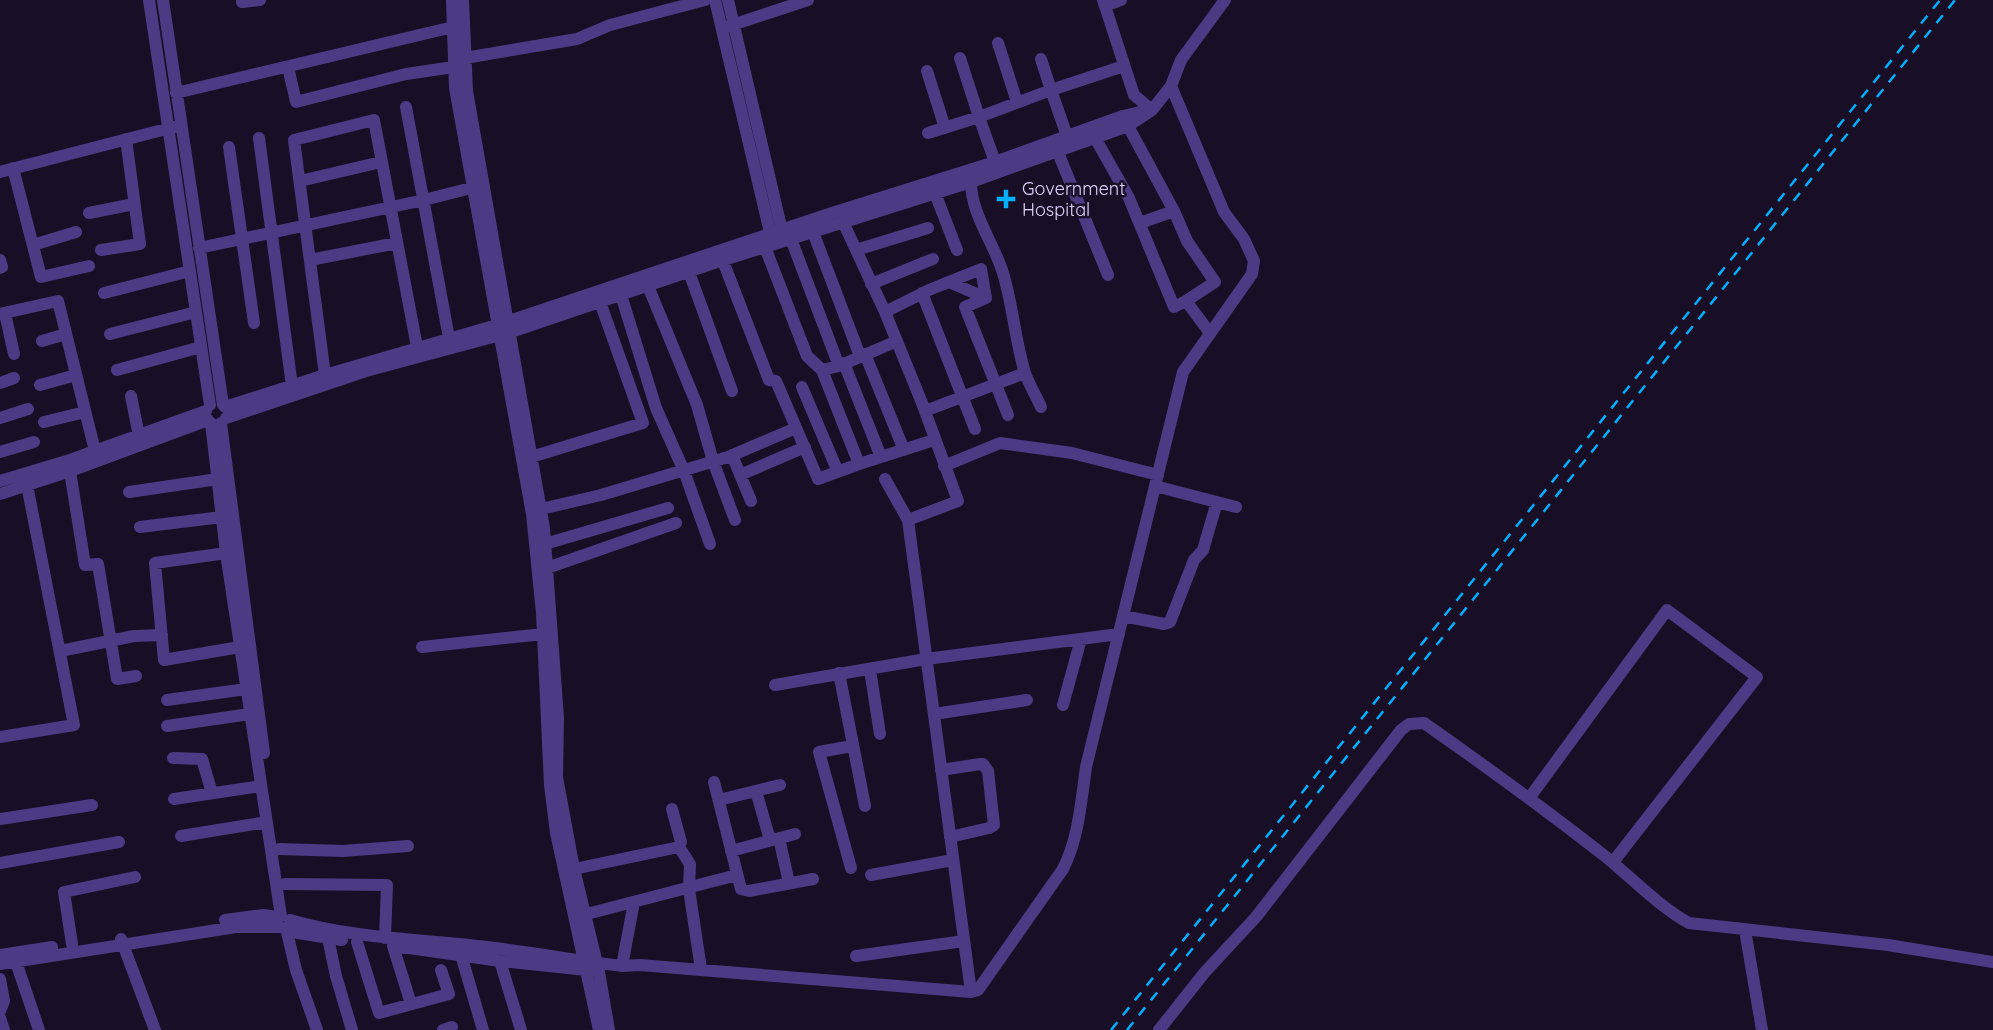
<svg xmlns="http://www.w3.org/2000/svg" width="1993" height="1030" font-family="Quicksand,sans-serif">
<style>
.lines{fill:none;stroke-linecap:round;stroke-linejoin:round}
.minor{stroke:#4d3a85;stroke-width:12}
.rail{stroke:#01b0fe;stroke-width:2.5;stroke-dasharray:10 9;stroke-linecap:butt}
.poi-dot{fill:#01b0fe;stroke:#180f26;stroke-width:2.5}
.labels{text-anchor:middle;stroke-width:5;stroke-linejoin:round;paint-order:stroke}
.poi-label{font-size:18px;fill:#e2d4ff;stroke:#180f26;text-anchor:start}
</style>
<rect width="100%" height="100%" fill="#180f26"/>
<g class="lines">
<path class="minor" d="M 149,0 L 210,405
M 163,0 L 223,405
M 452,0 L 455,88 L 532,514 L 542,613 L 550,785 L 556,833 L 599,1030
M 463,0 L 467,91 L 544,528 L 558,718 L 557,777 L 574,869 L 599,972 L 609,1030
M 715,0 L 772,241
M 728,0 L 783,235
M 1103,0 L 1105,6 L 1121,0
M 242,2 L 260,0
M 1105,6 L 1134,95 L 1152,110
M 726,27 L 808,0
M 998,43 L 1017,102
M 465,58 L 577,39 L 610,25 L 705,0
M 1041,59 L 1051,90 L 1124,66
M 288,67 L 296,102 L 406,74 L 454,67
M 927,71 L 945,128
M 176,93 L 453,27
M 406,107 L 449,338
M 1128,126 L 1174,211 L 1187,241 L 1215,282 L 1186,301 L 1210,333
M 928,133 L 979,117 L 960,58
M 1094,136 L 1129,198 L 1174,307 L 1186,301
M 259,138 L 292,386
M 229,147 L 254,323
M 1057,150 L 1108,275
M 995,162 L 979,117 L 1051,90 L 1067,136
M 13,168 L 41,277 L 89,266
M 0,172 L 174,127
M 300,181 L 381,162
M 971,182 C 971,214 994,243 1003,273 C 1013,306 1015,340 1025,373 C 1029,384 1036,396 1041,407
M 933,188 L 957,250
M 89,213 L 134,204
M 843,222 L 885,312 L 922,403 L 958,501 L 908,520
M 1140,223 L 1174,211
M 813,232 L 860,356
M 791,239 L 839,366
M 33,245 L 76,232
M 765,247 L 807,356 L 822,370
M 199,248 L 424,200 L 479,186
M 101,250 L 140,244 L 126,139
M 856,250 L 928,228
M 0,260 L 2,267 L 0,268
M 310,260 L 397,243
M 723,261 L 769,380 L 776,381 L 818,479 L 859,464 L 822,370 L 839,366 L 897,341
M 689,272 L 732,391
M 949,282 L 986,298
M 871,284 L 933,259
M 648,286 L 697,405 L 713,461 L 735,520
M 104,293 L 190,271
M 922,293 L 975,429
M 621,295 L 656,408 L 684,471 L 710,544
M 885,312 L 929,290 L 981,269 L 986,298 L 965,307 L 1008,415
M 5,313 L 14,354
M 0,314 L 58,301 L 95,451
M 110,334 L 196,312
M 42,341 L 66,334
M 865,354 L 904,450
M 844,363 L 881,457
M 117,370 L 201,347
M 325,375 L 294,140 L 374,120 L 417,347
M 0,383 L 14,378
M 40,385 L 76,375
M 802,387 L 838,472
M 131,396 L 139,436
M 225,407 L 325,375 L 497,325 L 829,214 L 995,162 L 1123,116 L 1145,111
M 925,411 L 1025,373
M 0,418 L 28,409
M 226,418 L 366,371 L 511,332 L 711,264 L 971,182 L 1128,126 L 1152,110 L 1171,86
M 44,422 L 85,412
M 211,423 L 226,553 L 281,916
M 221,423 L 264,753
M 0,452 L 34,442
M 732,455 L 751,501
M 531,457 L 643,423 L 600,302
M 859,464 L 934,440
M 944,466 L 1000,443 L 1072,453 L 1158,475
M 70,471 L 85,565 L 98,564 L 117,679 L 136,676
M 740,475 L 805,447
M 885,479 L 908,520 L 971,992
M 0,481 L 70,460 L 206,411
M 1155,486 L 1236,507
M 129,492 L 218,479
M 0,494 L 70,471 L 208,420
M 541,509 L 601,495 L 728,457 L 796,428
M 140,527 L 222,517
M 538,546 L 668,508
M 226,553 L 155,563 L 164,660 L 240,647
M 547,568 L 676,523
M 1123,616 L 1164,624 L 1170,622 L 1194,560 L 1203,550 L 1217,502
M 422,647 L 543,634
M 60,651 L 134,636 L 162,635
M 870,670 L 880,734
M 839,673 L 865,806
M 775,685 L 926,659 L 1119,634
M 167,700 L 246,689
M 1063,705 L 1081,639
M 934,714 L 1027,700
M 167,726 L 257,713
M 0,737 L 74,725 L 27,485
M 173,758 L 202,759 L 212,793
M 941,770 L 980,764 L 983,764 L 988,771 L 994,825 L 989,828 L 950,837
M 714,782 L 741,889 L 749,891 L 813,879
M 756,791 L 770,840
M 1530,797 L 1667,610 L 1757,677 L 1613,862
M 174,799 L 261,786
M 719,800 L 780,785
M 0,819 L 92,805
M 181,836 L 267,822
M 779,838 L 789,883
M 679,847 L 690,864 L 689,889 L 701,969
M 279,849 L 343,851 L 408,846
M 731,851 L 795,834
M 0,863 L 119,842
M 851,868 L 819,752 L 852,746
M 574,869 L 679,847 L 681,842 L 672,809
M 871,875 L 953,860
M 285,884 L 387,885 L 385,938
M 579,916 L 737,875
M 225,920 L 263,915 L 279,917
M 290,920 C 348,937 409,939 469,945 C 520,950 571,960 622,966 L 640,965 L 971,992 L 978,990 L 1063,869 C 1079,837 1081,802 1086,767 L 1183,372 L 1252,274 L 1254,261 L 1244,239 L 1224,212 L 1171,86 L 1181,60 L 1225,0
M 288,927 L 298,933 L 342,940
M 286,928 L 296,970 L 317,1030
M 1745,930 L 1762,1030
M 328,938 L 336,976 L 352,1030
M 121,939 L 155,1030
M 357,942 L 379,1013 L 449,994 L 441,970
M 72,944 L 64,892 L 135,877
M 393,946 L 411,1004
M 395,946 L 500,961 L 596,971
M 459,948 L 483,1030
M 0,955 L 52,947
M 856,956 L 964,941
M 500,961 L 521,1030
M 16,962 L 39,1030
M 0,964 L 236,927 L 280,927
M 622,966 L 634,902
M 0,979 L 4,1001 L 0,1011
M 0,1018 L 4,1030
M 443,1030 L 452,1027
M 1159,1030 L 1205,972 L 1256,917 L 1401,730 L 1409,724 L 1424,723 C 1484,765 1543,808 1601,853 C 1629,875 1659,907 1689,923 L 1888,945 L 1993,962"/>
<path class="rail" d="M 1111,1030 L 1940,0
M 1127,1030 L 1955,0"/>
</g>
<path class="poi-dot" d="M1002.5 188.5h7v7h7v7h-7v7h-7v-7h-7v-7h7z"/>
<g class="labels">
<g class="poi-label">
<text x="1022" y="195">Government<tspan x="1022" dy="21">Hospital</tspan></text>
</g>
</g>
</svg>
